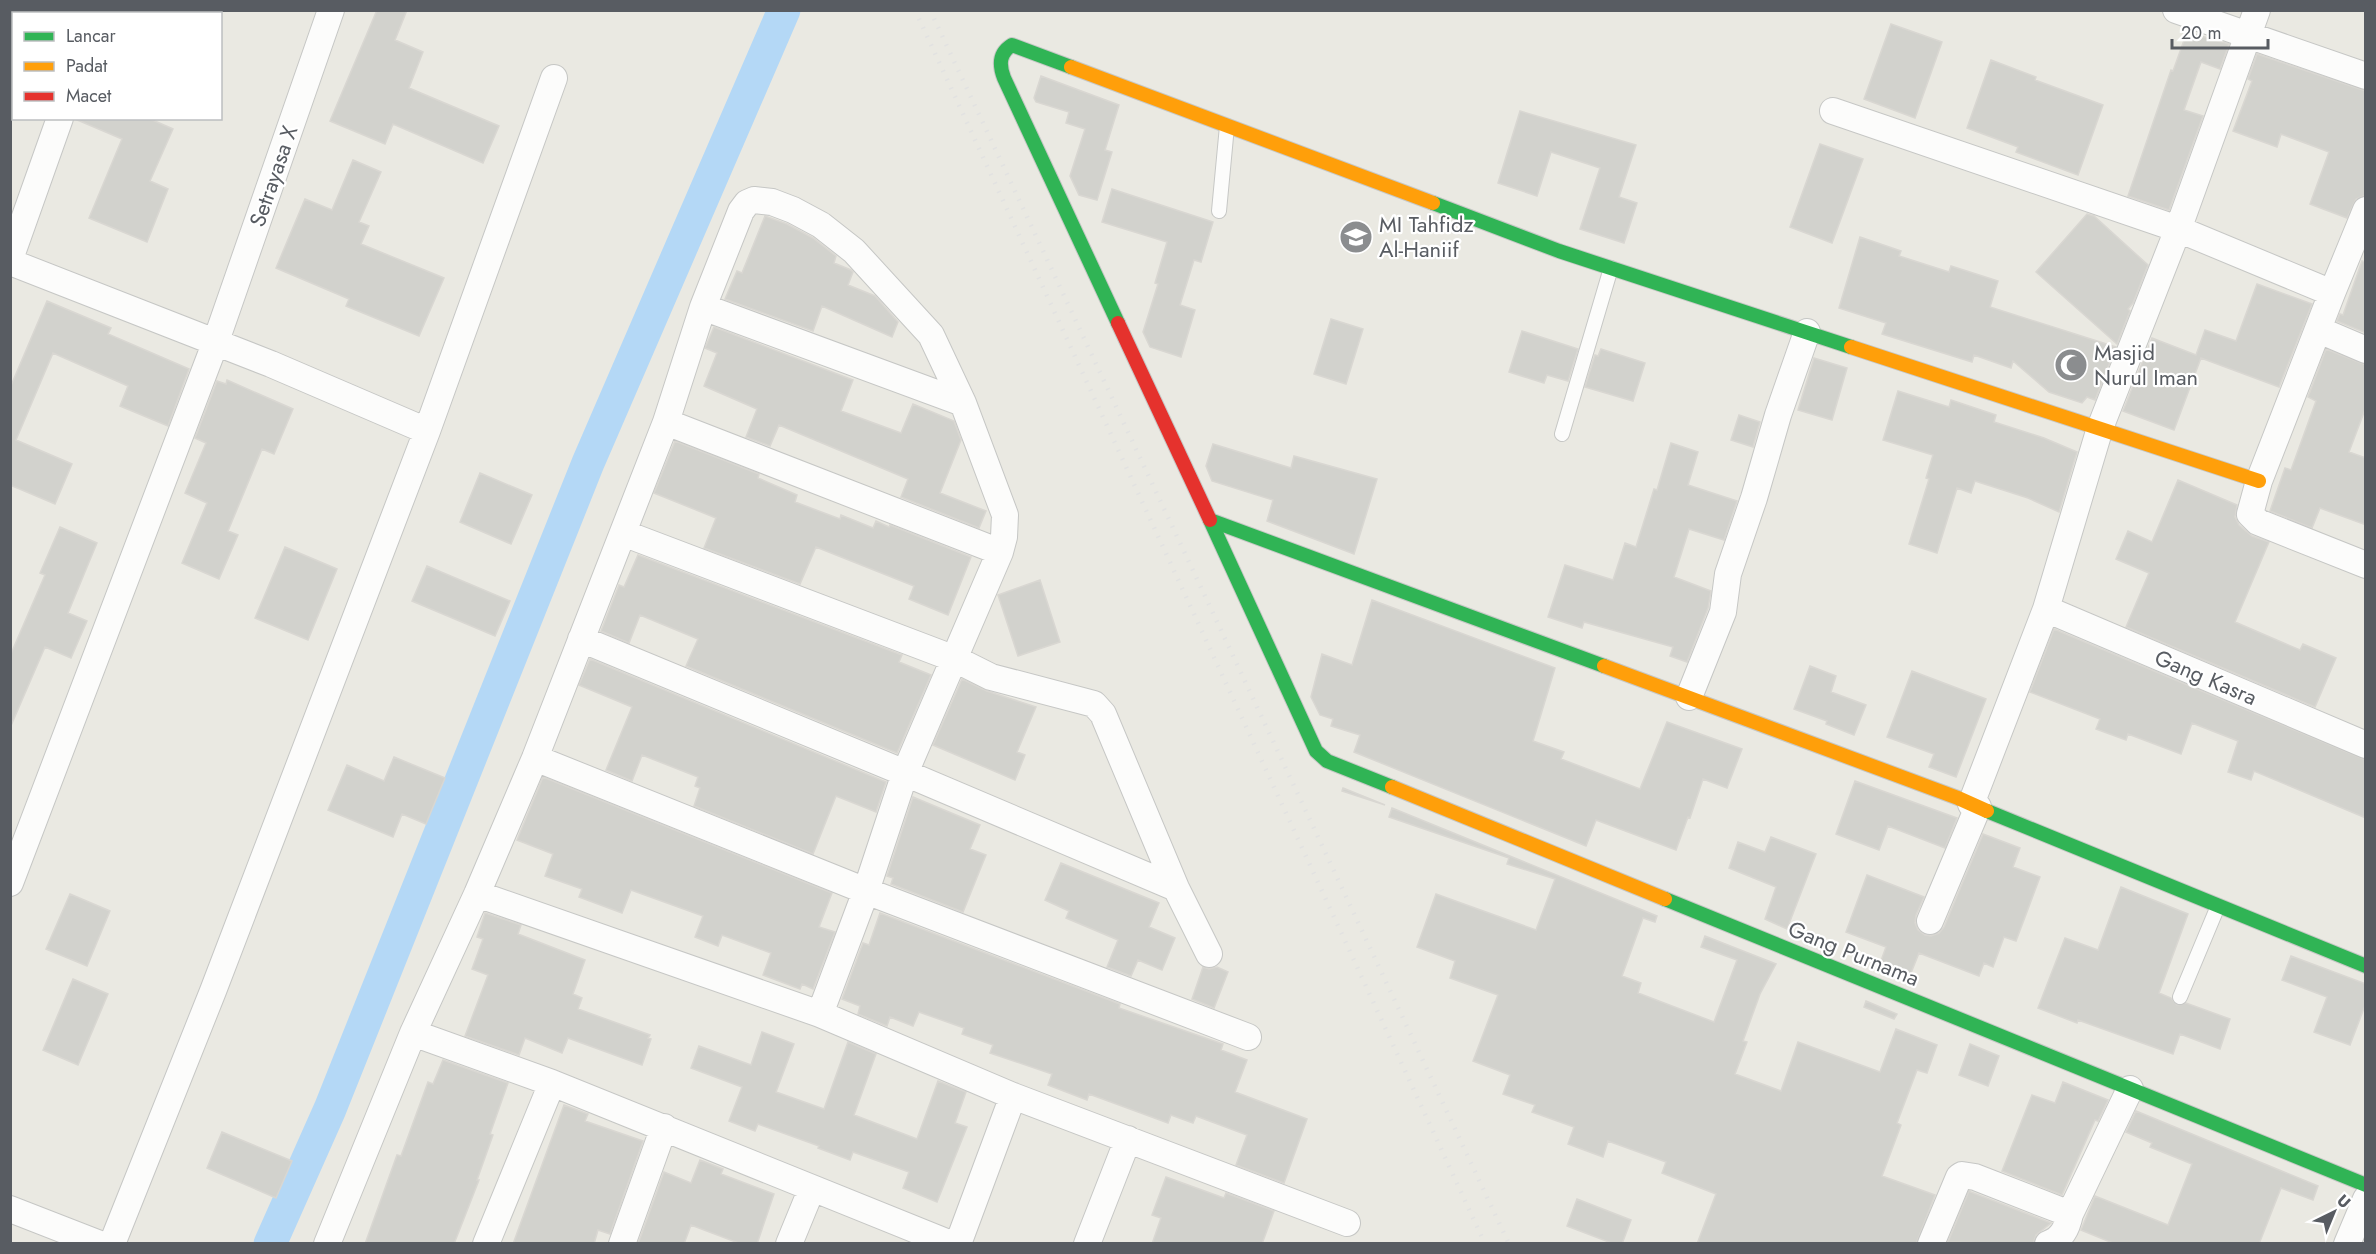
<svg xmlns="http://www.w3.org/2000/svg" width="2376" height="1254" font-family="Jost,sans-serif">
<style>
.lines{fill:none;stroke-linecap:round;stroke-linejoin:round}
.canal{stroke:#b4d8f6;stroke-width:33}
.building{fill:#d2d2cd;stroke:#d9d7d2;stroke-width:1.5}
.lane-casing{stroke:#c6c7c5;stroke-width:16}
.street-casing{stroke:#c6c7c5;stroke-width:28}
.fast-casing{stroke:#c7c8c6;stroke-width:16}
.slow-casing{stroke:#c7c8c6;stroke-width:16}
.jam-casing{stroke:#c7c8c6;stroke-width:16}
.lane{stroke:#fcfcfb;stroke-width:14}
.street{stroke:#fcfcfb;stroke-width:26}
.fast{stroke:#30b455;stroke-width:14}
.slow{stroke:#ff9f0a;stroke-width:14}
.jam{stroke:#e5322d;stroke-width:14}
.rail{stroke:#e2e2e1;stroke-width:4.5;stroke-dasharray:1.5 8;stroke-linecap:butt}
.labels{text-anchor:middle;stroke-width:4.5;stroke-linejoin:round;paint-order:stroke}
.street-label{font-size:22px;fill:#585c62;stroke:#fff}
.poi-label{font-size:22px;fill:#585c62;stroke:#fff;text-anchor:start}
</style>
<rect width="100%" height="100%" fill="#eae9e2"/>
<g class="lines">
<path class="canal" d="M 270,1244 L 330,1109 L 588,463 L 784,10"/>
</g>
<path class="building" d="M 377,10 L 407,10 L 395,40 L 423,52 L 409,88 L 499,126 L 483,163 L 393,124 L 385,144 L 330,121 Z
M 1891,24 L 1942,42 L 1915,118 L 1864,99 Z
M 2187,32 L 2229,44 L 2220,69 L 2201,62 L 2184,110 L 2203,116 L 2169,210 L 2128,196 L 2171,70 L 2173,71 Z
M 2257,54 L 2366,91 L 2366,195 L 2356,199 L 2347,218 L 2310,204 L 2329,152 L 2281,134 L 2277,147 L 2233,131 L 2252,81 L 2248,79 Z
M 1991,60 L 2036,77 L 2035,80 L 2103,105 L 2078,175 L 2016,152 L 2018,147 L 1967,128 Z
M 1041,76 L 1119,105 L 1105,150 L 1112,152 L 1097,200 L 1079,195 L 1070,176 L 1085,129 L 1066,123 L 1069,112 L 1036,102 L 1034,98 Z
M 1520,111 L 1636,145 L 1619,197 L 1637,203 L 1624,243 L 1580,229 L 1600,168 L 1551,152 L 1537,196 L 1498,183 Z
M 148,118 L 173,129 L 150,181 L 168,189 L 147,242 L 89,218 L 122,139 L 75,119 Z
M 1820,144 L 1863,159 L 1832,243 L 1790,227 Z
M 353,160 L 381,172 L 359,222 L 369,226 L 361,244 L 444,278 L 419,336 L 346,306 L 349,299 L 276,268 L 305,199 L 332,210 Z
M 1112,189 L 1213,222 L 1201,262 L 1194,260 L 1180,305 L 1195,310 L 1181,357 L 1150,347 L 1143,332 L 1158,284 L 1155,283 L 1167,242 L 1102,222 Z
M 2087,214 L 2094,216 L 2148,265 L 2133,303 L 2128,309 L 2130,311 L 2117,344 L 2036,272 Z
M 765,216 L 787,224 L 813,238 L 836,256 L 834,263 L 851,270 L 853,272 L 848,285 L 875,296 L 898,322 L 892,337 L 822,306 L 813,331 L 725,299 L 737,271 L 742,273 Z
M 1860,237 L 1901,251 L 1899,256 L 1949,272 L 1951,266 L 1998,281 L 1990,307 L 2116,347 L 2095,400 L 2087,397 L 2082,403 L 2049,392 L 2013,361 L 2011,368 L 1974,355 L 1972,362 L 1882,334 L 1886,323 L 1839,308 Z
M 2362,261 L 2366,262 L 2366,333 L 2337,321 L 2340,314 L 2343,315 Z
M 2257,284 L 2312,304 L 2279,387 L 2201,358 L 2174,430 L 2123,411 L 2152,338 L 2196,355 L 2205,330 L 2236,341 Z
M 47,301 L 111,328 L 108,334 L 189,369 L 168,426 L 120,406 L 128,386 L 53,353 L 16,440 L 72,464 L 55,504 L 10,485 L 10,388 Z
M 1331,319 L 1363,329 L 1346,384 L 1314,374 Z
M 714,327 L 853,380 L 841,411 L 901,433 L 913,404 L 954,421 L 961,440 L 940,493 L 986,511 L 979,528 L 901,497 L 908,479 L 779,425 L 770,446 L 746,437 L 757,409 L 704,386 L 717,353 L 705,348 Z
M 1522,331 L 1578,349 L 1568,381 L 1547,375 L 1544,383 L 1509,372 Z
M 1601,349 L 1645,363 L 1633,401 L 1585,387 L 1595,355 L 1598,356 Z
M 2326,349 L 2366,365 L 2366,407 L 2349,452 L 2366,458 L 2366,525 L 2320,508 L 2312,528 L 2270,511 L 2285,468 L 2291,470 L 2316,401 L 2308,397 Z
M 1814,358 L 1847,368 L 1832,420 L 1798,410 Z
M 227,380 L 293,409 L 274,454 L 262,449 L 228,531 L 238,535 L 219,579 L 182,563 L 207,503 L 185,493 L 206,443 L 195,438 L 217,381 L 226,384 Z
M 1898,391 L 1949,407 L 1951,400 L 1996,415 L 1994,422 L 2044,438 L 2077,452 L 2059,512 L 2028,498 L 1975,481 L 1971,493 L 1957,488 L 1937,553 L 1909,544 L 1929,479 L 1926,478 L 1933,455 L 1883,440 Z
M 1739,415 L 1760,422 L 1753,447 L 1731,440 Z
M 675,441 L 759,474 L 758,478 L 797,495 L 795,502 L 840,519 L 841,515 L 873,528 L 876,521 L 889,527 L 890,525 L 971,557 L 948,615 L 909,599 L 914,586 L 816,547 L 800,584 L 704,548 L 716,518 L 654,493 Z
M 1671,443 L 1698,452 L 1688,485 L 1737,501 L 1724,540 L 1689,529 L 1674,577 L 1711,591 L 1708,608 L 1687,662 L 1670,656 L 1673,647 L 1584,622 L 1582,628 L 1548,617 L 1565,565 L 1613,580 L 1625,543 L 1636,547 L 1654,489 L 1657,490 Z
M 1213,444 L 1291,468 L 1294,456 L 1377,479 L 1354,554 L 1267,521 L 1273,500 L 1212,481 L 1206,466 Z
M 480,473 L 532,495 L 511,544 L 460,522 Z
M 2178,480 L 2237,505 L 2235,517 L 2239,525 L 2252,536 L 2269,542 L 2235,622 L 2300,650 L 2303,644 L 2336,658 L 2315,707 L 2126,627 L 2149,573 L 2116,559 L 2128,531 L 2152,542 Z
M 60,527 L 97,543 L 68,613 L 87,621 L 71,658 L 45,647 L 10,728 L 10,656 L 45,575 L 40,573 Z
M 285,547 L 337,569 L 308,640 L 255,618 Z
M 638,555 L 902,655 L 899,662 L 931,675 L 897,753 L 686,666 L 698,639 L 640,615 L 629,643 L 601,631 L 619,585 L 624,587 Z
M 427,566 L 510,601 L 495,636 L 412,601 Z
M 1040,580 L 1060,642 L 1018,656 L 998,595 Z
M 1372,600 L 1555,668 L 1533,741 L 1564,752 L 1561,759 L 1640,789 L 1667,722 L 1742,749 L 1727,788 L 1703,779 L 1690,818 L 1688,817 L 1676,850 L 1596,820 L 1586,846 L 1354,752 L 1360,735 L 1331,726 L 1333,719 L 1320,715 L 1311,697 L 1322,654 L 1352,665 Z
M 2054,629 L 2366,760 L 2366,818 L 2254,771 L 2251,780 L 2228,772 L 2238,741 L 2192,723 L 2181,754 L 2128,734 L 2126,740 L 2096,729 L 2100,719 L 2030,692 Z
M 590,659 L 886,782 L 876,812 L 836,796 L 813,854 L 694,806 L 700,788 L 695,786 L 698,777 L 642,755 L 632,781 L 606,770 L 632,707 L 579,685 Z
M 1810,666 L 1836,676 L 1831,692 L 1866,705 L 1854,735 L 1826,724 L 1827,721 L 1794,709 Z
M 1912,671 L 1986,699 L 1956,777 L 1929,767 L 1934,754 L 1887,737 Z
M 962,679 L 987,691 L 1036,707 L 1017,752 L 1025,755 L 1015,780 L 933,745 Z
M 394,757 L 445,778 L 426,824 L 402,814 L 393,837 L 328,810 L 347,765 L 384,781 Z
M 543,777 L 832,893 L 819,927 L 835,932 L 813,989 L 802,984 L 800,989 L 763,975 L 771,953 L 722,935 L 718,946 L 695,937 L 703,916 L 631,890 L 622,913 L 579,897 L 582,889 L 545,876 L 553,854 L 517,840 Z
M 1855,781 L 1957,818 L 1945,848 L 1888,826 L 1879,850 L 1836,834 Z
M 1343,788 L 1385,805 L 1342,791 Z
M 913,797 L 980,825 L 970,849 L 986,855 L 963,912 L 891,884 L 893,878 L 887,876 Z
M 1392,808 L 1657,916 L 1655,922 L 1643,918 L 1622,976 L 1641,983 L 1638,993 L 1714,1022 L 1737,960 L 1701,947 L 1705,936 L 1776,964 L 1760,994 L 1743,1041 L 1747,1042 L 1735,1074 L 1781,1091 L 1798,1042 L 1880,1072 L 1896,1029 L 1937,1045 L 1927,1073 L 1917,1070 L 1897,1123 L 1901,1125 L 1882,1176 L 1935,1195 L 1916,1244 L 1697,1244 L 1716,1194 L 1662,1173 L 1666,1162 L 1608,1141 L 1603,1157 L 1568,1144 L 1574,1127 L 1532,1112 L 1535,1105 L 1503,1094 L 1510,1075 L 1473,1061 L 1498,995 L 1450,978 L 1455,961 L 1417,947 L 1436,894 L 1536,930 L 1555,879 L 1507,864 L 1509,858 L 1389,817 Z
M 1983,834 L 2020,848 L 2013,867 L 2040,877 L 2016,941 L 2004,937 L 1993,967 L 1984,963 L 1979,976 L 1919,953 L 1909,978 L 1879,966 L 1886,947 L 1846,932 L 1867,875 L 1924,897 L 1916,915 L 1915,923 L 1918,930 L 1925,935 L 1931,936 L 1939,933 L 1944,927 Z
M 1771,837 L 1816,854 L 1787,929 L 1765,919 L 1776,887 L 1729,868 L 1738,842 L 1765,852 Z
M 1061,863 L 1159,903 L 1149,927 L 1175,938 L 1162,970 L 1138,960 L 1131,976 L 1107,967 L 1118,940 L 1066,918 L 1069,911 L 1045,900 Z
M 2121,887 L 2188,914 L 2159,993 L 2171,998 L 2177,1005 L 2186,1003 L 2230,1019 L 2220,1049 L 2180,1034 L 2173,1054 L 2078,1020 L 2077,1023 L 2038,1008 L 2065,938 L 2098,950 Z
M 70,894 L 110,911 L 87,966 L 46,949 Z
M 485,913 L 521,925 L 518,934 L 585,960 L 573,994 L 582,998 L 578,1009 L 650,1035 L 648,1038 L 651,1039 L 642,1065 L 568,1038 L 562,1053 L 525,1038 L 519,1055 L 465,1036 L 488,975 L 472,969 L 483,939 L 477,937 Z
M 880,913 L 1120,1004 L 1119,1008 L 1223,1044 L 1221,1050 L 1247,1060 L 1235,1092 L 1307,1119 L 1284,1183 L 1236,1165 L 1247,1135 L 1196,1116 L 1193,1123 L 1171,1115 L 1168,1123 L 1089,1094 L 1087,1100 L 1048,1085 L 1052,1074 L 990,1053 L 993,1045 L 962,1034 L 964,1028 L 919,1012 L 913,1026 L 890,1017 L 887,1026 L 858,1014 L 860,1006 L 842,999 L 863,943 L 869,945 Z
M 2291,956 L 2366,984 L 2366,1003 L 2350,1045 L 2314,1032 L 2327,997 L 2282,980 Z
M 1203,967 L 1209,969 L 1217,967 L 1228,972 L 1214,1008 L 1192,999 Z
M 73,979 L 108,994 L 78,1065 L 43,1050 Z
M 1866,1001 L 1897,1014 L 1894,1019 L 1864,1007 Z
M 762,1032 L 794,1044 L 776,1092 L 824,1109 L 848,1042 L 876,1054 L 854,1115 L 917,1139 L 938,1081 L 966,1092 L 955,1123 L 967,1127 L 937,1202 L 903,1188 L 909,1172 L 853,1152 L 850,1160 L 818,1148 L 819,1146 L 758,1124 L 755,1131 L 729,1121 L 742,1087 L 691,1068 L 699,1046 L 751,1065 Z
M 1970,1044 L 1999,1056 L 1988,1086 L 1959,1075 Z
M 443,1060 L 508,1083 L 490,1134 L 493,1135 L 477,1180 L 479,1180 L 454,1244 L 365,1244 L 397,1155 L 401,1156 L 428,1082 L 433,1084 Z
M 2063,1082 L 2108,1100 L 2098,1121 L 2095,1120 L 2062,1195 L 2002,1171 L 2032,1095 L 2055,1103 Z
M 564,1105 L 588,1114 L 585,1121 L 643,1141 L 610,1234 L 598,1230 L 594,1244 L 513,1244 Z
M 2136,1111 L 2318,1186 L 2313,1200 L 2281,1188 L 2259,1244 L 2115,1244 L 2081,1230 L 2095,1196 L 2168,1225 L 2192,1164 L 2150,1147 L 2152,1143 L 2126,1132 Z
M 222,1132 L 292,1161 L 276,1198 L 207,1168 Z
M 700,1160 L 723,1169 L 721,1174 L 774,1194 L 757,1244 L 741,1244 L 691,1225 L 684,1244 L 638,1244 L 664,1172 L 691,1183 Z
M 1166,1177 L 1224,1198 L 1226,1193 L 1274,1211 L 1262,1244 L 1152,1244 L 1161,1218 L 1152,1215 Z
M 1969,1191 L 1971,1192 L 2051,1223 L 2036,1235 L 2033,1244 L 1948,1242 Z
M 1577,1199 L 1631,1220 L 1622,1244 L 1614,1244 L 1567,1226 Z"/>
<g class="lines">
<g class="lane-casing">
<path id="lane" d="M 1219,211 L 1227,126
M 1562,434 L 1611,268
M 2180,997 L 2218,906"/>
</g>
<g class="street-casing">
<path id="street" d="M 2176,10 L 2366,76
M 10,12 L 14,14
M 1833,111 L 2178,229 L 2332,293 L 2366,210
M 10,259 L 60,118
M 10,262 L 271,364 L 427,431
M 2332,293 L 2259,481 L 2250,514 L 2258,522 L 2366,565
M 703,307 L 963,403 L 1005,515 L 1004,537 L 1000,552 L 905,773 L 866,891 L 820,1014
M 2319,330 L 2366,350
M 666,422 L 1000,552
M 623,533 L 955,659 L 991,677 L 1094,704 L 1103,714 L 1176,888 L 1209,954
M 2046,609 L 2366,745
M 581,639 L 905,773 L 1176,888
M 1689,697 L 1723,612 L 1728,574 L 1754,498 L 1778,415 L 1807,332
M 535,758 L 866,891 L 1248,1037
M 1971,804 L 2046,609 L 2100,428 L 2180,224 L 2257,10
M 10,883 L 216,341 L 331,10
M 477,894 L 820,1014 L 1013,1096 L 1347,1223
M 1930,921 L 1978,807
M 413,1033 L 552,1083 L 951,1244
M 10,1209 L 100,1244
M 112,1244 L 213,991 L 427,431 L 554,78
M 327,1244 L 413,1033 L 477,894 L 535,758 L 666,422 L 703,307 L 741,211 L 747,203 L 754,200 L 772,202 L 793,210 L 821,225 L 854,251 L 931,335 L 963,403
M 486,1244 L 552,1083
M 622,1244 L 664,1127
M 789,1244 L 812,1188
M 958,1244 L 1013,1096
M 1087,1244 L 1128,1139
M 1931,1244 L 1959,1177 L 1962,1175 L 1975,1177 L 2070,1214 L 2130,1089
M 2048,1244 C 2062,1239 2067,1228 2070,1214
M 2347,1244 L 2366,1199"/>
</g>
<g class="fast-casing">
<path id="fast" d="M 1071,67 L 1012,45 C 999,53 999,65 1004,78 L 1118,323
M 1433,203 L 1559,251 L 1851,347
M 1392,787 L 1327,761 L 1316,751 L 1210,520 L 1604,666
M 1987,811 L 2366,966
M 1665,899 L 2366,1185"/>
</g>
<g class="slow-casing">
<path id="slow" d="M 1071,67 L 1433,203
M 1851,347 L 2259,481
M 1604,666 L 1958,798 L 1987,811
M 1392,787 L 1665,899"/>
</g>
<g class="jam-casing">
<path id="jam" d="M 1118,323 L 1210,520"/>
</g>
<use href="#lane" class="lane"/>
<use href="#street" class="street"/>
<use href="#fast" class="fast"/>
<use href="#slow" class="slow"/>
<use href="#jam" class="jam"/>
<path class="rail" d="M 915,10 L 1485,1244
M 930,10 L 1509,1244"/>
</g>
<defs>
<g id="school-disc" transform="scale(1.725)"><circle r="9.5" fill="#8b8d8f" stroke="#fff"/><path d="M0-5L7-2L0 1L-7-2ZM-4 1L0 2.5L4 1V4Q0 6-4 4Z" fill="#fff"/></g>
<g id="mosque-disc" transform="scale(1.725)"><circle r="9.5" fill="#8b8d8f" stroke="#fff"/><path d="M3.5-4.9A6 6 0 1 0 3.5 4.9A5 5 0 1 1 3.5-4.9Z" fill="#fff"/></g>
</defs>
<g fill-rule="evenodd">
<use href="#school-disc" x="1356" y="237"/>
<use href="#mosque-disc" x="2071" y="365"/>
</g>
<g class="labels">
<g class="street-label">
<text transform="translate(273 176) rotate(-71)" y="8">Setrayasa X</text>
<text transform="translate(2206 677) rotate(23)" y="8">Gang Kasra</text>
<text transform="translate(1854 953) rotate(22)" y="8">Gang Purnama</text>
</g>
<g class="poi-label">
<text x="1379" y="232">MI Tahfidz<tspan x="1379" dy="25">Al-Haniif</tspan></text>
<text x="2094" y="360">Masjid<tspan x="2094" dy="25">Nurul Iman</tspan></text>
</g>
</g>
<rect width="2376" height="1254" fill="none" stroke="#585c62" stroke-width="24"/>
<rect x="12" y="12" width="210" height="108" fill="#ffffff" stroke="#bcbec0" stroke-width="1.5"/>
<rect x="24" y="32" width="30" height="9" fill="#30b455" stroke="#bcbec0" stroke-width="1.5"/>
<text x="66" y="42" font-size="18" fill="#585c62">Lancar</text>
<rect x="24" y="62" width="30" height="9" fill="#ff9f0a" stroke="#bcbec0" stroke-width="1.5"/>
<text x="66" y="72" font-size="18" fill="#585c62">Padat</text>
<rect x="24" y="92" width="30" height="9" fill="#e5322d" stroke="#bcbec0" stroke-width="1.5"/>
<text x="66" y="102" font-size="18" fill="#585c62">Macet</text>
<g transform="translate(2334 1212) rotate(43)" stroke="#ffffff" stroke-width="4.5" paint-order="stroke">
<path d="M0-4.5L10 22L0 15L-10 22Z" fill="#585c62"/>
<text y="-9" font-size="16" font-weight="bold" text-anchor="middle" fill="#585c62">U</text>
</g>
<path d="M2172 39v9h96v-9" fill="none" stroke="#585c62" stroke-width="3"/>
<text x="2181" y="39" font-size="18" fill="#585c62" stroke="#ffffff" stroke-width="4.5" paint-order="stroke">20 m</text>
</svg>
